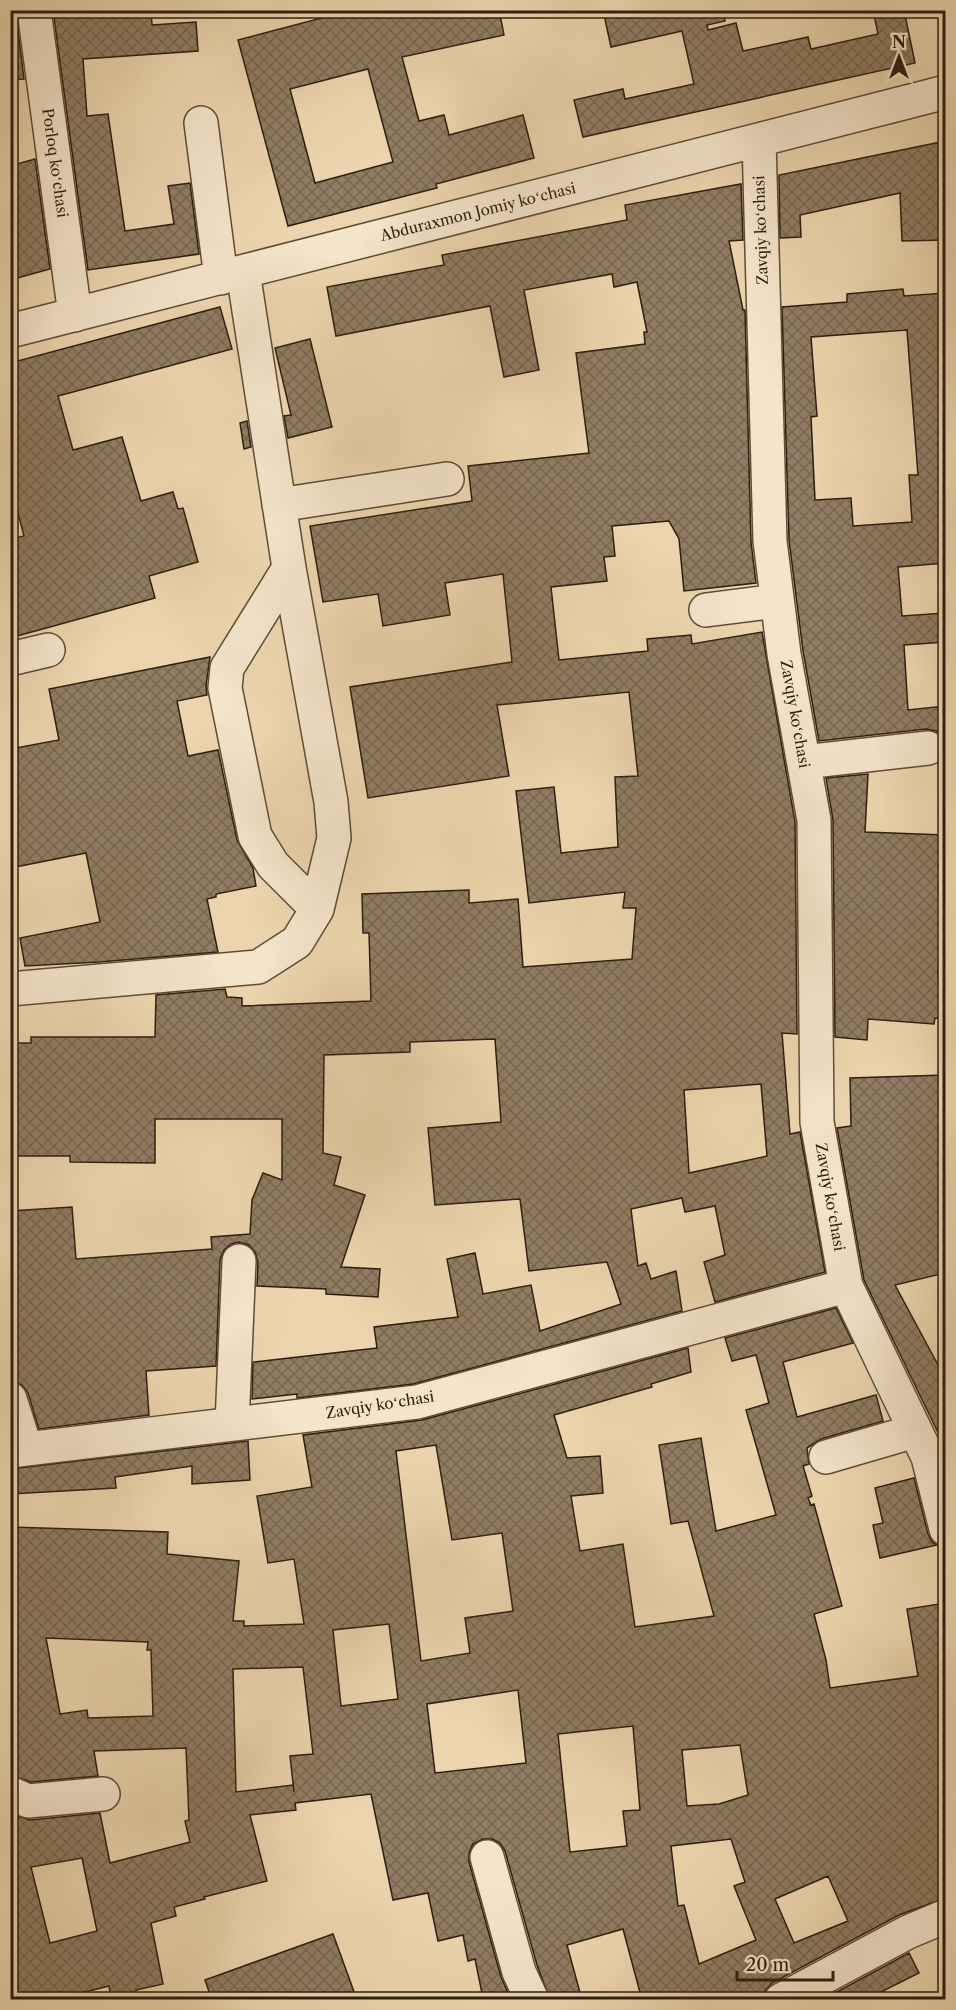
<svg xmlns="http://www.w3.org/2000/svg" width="956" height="2010" font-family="'Libre Caslon Text',serif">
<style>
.building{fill:url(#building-cross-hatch);stroke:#2d1e11;stroke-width:1.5;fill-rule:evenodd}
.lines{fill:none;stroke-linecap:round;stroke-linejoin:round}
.minor-casing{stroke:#5d4c38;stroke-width:36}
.minor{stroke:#f3e4ca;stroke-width:33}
.labels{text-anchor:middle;stroke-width:5;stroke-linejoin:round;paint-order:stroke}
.street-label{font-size:15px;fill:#2d1e11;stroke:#f3e4ca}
</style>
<defs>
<pattern id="building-cross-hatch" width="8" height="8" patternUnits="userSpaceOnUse" patternTransform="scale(1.5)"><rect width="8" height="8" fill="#907d63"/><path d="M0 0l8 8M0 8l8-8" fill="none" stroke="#766650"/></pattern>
</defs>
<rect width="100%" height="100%" fill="#ecd5ae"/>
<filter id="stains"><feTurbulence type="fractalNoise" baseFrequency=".00333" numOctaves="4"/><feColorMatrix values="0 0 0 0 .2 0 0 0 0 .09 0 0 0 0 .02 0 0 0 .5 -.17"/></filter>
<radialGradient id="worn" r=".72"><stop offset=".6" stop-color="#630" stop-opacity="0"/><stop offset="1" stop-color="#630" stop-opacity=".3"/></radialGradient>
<path class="building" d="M 53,10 L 151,10 L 152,25 L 196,22 L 198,51 L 83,59 L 87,116 L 108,114 L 125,231 L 174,224 L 168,186 L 190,183 L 199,254 L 88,270 Z
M 352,10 L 499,10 L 504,35 L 402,57 L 419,121 L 444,115 L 449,135 L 523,115 L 534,158 L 436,184 L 437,188 L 288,226 L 238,40 ZM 368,69 L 393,162 L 315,183 L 290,89 Z
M 603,10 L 724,10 L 725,21 L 707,25 L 708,30 L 736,23 L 743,51 L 808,37 L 811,49 L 878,34 L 873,10 L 904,10 L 915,63 L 583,137 L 574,100 L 623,89 L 625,99 L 694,84 L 682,31 L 611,47 Z
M 10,31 L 18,31 L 24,79 L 10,80 Z
M 941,142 L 945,165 L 945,240 L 902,241 L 900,193 L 800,215 L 801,237 L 780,238 L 779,175 Z
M 35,159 L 50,269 L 10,280 L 10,166 Z
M 741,184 L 743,240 L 729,241 L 743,310 L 745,310 L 751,542 L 756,583 L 684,591 L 679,539 L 669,521 L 612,526 L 615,556 L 604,557 L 607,581 L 551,587 L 559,660 L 648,651 L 647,639 L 691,635 L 692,644 L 762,632 L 795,822 L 797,1034 L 782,1033 L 790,1134 L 800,1132 L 825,1272 L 715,1302 L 704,1262 L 725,1255 L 715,1206 L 685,1212 L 682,1198 L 631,1209 L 638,1266 L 646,1263 L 651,1279 L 676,1271 L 682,1311 L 413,1384 L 297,1398 L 297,1394 L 252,1399 L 253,1362 L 377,1348 L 374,1327 L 458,1317 L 447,1259 L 475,1253 L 483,1294 L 531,1285 L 540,1331 L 621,1304 L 607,1262 L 529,1271 L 520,1199 L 435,1205 L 428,1128 L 501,1122 L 495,1039 L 410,1042 L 410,1052 L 324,1055 L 323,1153 L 341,1157 L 334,1185 L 365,1195 L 341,1267 L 380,1269 L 378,1297 L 326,1294 L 326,1289 L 257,1286 L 258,1262 L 255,1252 L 249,1245 L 239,1242 L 231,1244 L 224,1250 L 220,1260 L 216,1366 L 146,1371 L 149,1415 L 39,1429 L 28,1393 L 22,1385 L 10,1381 L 10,1211 L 72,1207 L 76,1259 L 212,1249 L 211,1237 L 250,1234 L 252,1200 L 263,1173 L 282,1180 L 282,1119 L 155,1119 L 155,1163 L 70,1162 L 70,1156 L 10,1156 L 10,1043 L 31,1043 L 31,1037 L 155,1037 L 156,995 L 225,989 L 227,997 L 242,998 L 242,1006 L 371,1001 L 369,933 L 363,933 L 362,894 L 469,890 L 469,903 L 518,899 L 523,967 L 632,959 L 636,908 L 623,908 L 625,892 L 529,903 L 516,791 L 554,787 L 561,853 L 618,847 L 615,777 L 638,776 L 629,692 L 497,705 L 509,776 L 368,798 L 350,687 L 512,662 L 503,574 L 445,583 L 450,615 L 383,626 L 378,594 L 323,602 L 310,526 L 472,501 L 468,466 L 589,453 L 576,353 L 645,344 L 644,332 L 647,332 L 637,282 L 614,287 L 612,274 L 524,290 L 539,370 L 504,377 L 490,306 L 336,336 L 327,287 L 444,265 L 442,255 L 627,220 L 625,205 ZM 761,1084 L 767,1156 L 689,1173 L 684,1090 Z
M 903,289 L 904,296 L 945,293 L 945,563 L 898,567 L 902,616 L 945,613 L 945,642 L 904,645 L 908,710 L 945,706 L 945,743 L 943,736 L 936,731 L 926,729 L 819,741 L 803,651 L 789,540 L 782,307 L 847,302 L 847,294 ZM 907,330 L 918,475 L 909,475 L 912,522 L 853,526 L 851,498 L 815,500 L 811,417 L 817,416 L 811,337 Z
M 220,307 L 232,349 L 58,396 L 73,450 L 122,437 L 141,501 L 173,492 L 178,509 L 183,508 L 198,562 L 149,576 L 155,598 L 10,638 L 10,539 L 24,536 L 10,482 L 10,363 Z
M 310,339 L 332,427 L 288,438 L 284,416 L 291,415 L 275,348 Z
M 247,421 L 251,447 L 244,449 L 240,423 Z
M 210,657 L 206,686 L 207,695 L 177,701 L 188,756 L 218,750 L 237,840 L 253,868 L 256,886 L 216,894 L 216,897 L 207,899 L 218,952 L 99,962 L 25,966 L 20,938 L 100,922 L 86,853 L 10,868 L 10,749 L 59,740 L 49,689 Z
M 868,774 L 865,832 L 945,835 L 945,907 L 941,906 L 938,977 L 945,977 L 945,1019 L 935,1018 L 934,1024 L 868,1019 L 867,1040 L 835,1037 L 833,820 L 826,778 Z
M 945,1075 L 945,1273 L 895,1285 L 945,1378 L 945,1447 L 864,1280 L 837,1128 L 851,1126 L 850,1078 Z
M 836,1308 L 853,1343 L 783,1362 L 797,1417 L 876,1395 L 883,1421 L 821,1439 L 807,1448 L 809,1464 L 803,1466 L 812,1496 L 808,1498 L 811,1505 L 814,1504 L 842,1606 L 814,1614 L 826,1660 L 830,1688 L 918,1676 L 907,1609 L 939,1604 L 945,1642 L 945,1898 L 899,1915 L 772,1983 L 765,1991 L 762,2000 L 642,2000 L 623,1929 L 567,1945 L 582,2000 L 550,2000 L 537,1965 L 505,1851 L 500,1843 L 492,1839 L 483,1839 L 473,1844 L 469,1853 L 469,1862 L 501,1977 L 508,1993 L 483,1998 L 475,1959 L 468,1961 L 463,1935 L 438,1941 L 428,1893 L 393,1900 L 371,1794 L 295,1803 L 296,1810 L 250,1815 L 267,1881 L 204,1897 L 205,1899 L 174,1907 L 176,1916 L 151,1923 L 163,1984 L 136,1990 L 138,2000 L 111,2000 L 109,1986 L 53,2000 L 10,2000 L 10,1814 L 30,1820 L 100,1813 L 110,1863 L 190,1842 L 185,1821 L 189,1820 L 186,1748 L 94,1751 L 98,1776 L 31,1782 L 10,1775 L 10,1527 L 168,1532 L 167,1554 L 239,1561 L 233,1621 L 244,1621 L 244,1626 L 304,1624 L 294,1559 L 268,1563 L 257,1496 L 312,1487 L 303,1435 L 422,1420 L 688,1348 L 691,1372 L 651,1384 L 652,1387 L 554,1415 L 567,1458 L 600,1456 L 603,1493 L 571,1496 L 580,1551 L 623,1544 L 635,1627 L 714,1616 L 688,1521 L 671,1524 L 659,1445 L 701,1438 L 716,1531 L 776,1515 L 746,1410 L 769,1403 L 756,1355 L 732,1361 L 725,1338 ZM 436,1445 L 452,1540 L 502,1533 L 513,1611 L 465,1618 L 470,1653 L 421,1661 L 396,1451 ZM 389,1624 L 398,1699 L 341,1706 L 333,1630 ZM 46,1638 L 148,1642 L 147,1650 L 151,1650 L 153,1716 L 88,1718 L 87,1710 L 60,1714 ZM 303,1667 L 313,1754 L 290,1756 L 294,1792 L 293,1785 L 236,1792 L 233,1669 ZM 518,1690 L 526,1763 L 435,1773 L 427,1704 ZM 633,1726 L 640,1810 L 623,1811 L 627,1846 L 570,1852 L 558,1734 ZM 740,1745 L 748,1795 L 719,1804 L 687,1806 L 682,1750 ZM 731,1839 L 745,1882 L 734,1886 L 756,1940 L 699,1964 L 684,1905 L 678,1906 L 671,1846 ZM 82,1858 L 97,1931 L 50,1943 L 31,1867 ZM 828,1876 L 848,1921 L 794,1943 L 775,1899 Z
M 248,1441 L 250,1480 L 192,1484 L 192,1466 L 115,1477 L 116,1488 L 10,1494 L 10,1469 Z
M 914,1478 L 928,1534 L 932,1542 L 937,1545 L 880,1558 L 873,1525 L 883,1523 L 875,1488 Z
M 333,1934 L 357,2000 L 212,2000 L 205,1980 Z
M 909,1953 L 919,1973 L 865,2000 L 822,2000 Z"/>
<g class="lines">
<g class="minor-casing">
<path id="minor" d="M 34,10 L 75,315
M 201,123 L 221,278
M 759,140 L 770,541 L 784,654 L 814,820 L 817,1122 L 846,1286 L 928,1457 L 946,1529
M 10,331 L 946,92
M 279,505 L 447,479
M 289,568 L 227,668 L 225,688 L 255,836 L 273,865 L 317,909
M 706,610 L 777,601
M 10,659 L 48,650
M 804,762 L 928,748
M 10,989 L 258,967 L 297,942 L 317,909 L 334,838 L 331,802 L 289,568 L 243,272
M 10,1399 L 26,1449
M 232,1424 L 239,1261
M 10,1451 L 417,1402 L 846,1286
M 826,1457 L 915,1431
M 10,1793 L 28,1801 L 103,1794
M 487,1857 L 519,1972 L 532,2000
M 781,2000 L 908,1932 L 946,1916"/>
</g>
<use href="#minor" class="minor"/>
</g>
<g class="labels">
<g class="street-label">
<text transform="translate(55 163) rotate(82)" y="5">Porloq koʻchasi</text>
<text transform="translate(478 212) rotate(-14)" y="5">Abduraxmon Jomiy koʻchasi</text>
<text transform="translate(761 230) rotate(-92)" y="5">Zavqiy koʻchasi</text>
<text transform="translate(795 714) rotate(80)" y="5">Zavqiy koʻchasi</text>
<text transform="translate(830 1197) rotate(80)" y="5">Zavqiy koʻchasi</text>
<text transform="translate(380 1405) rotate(-9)" y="5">Zavqiy koʻchasi</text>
</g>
</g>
<rect width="956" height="2010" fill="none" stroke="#ecd5ae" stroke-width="36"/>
<rect x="12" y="12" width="932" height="1986" fill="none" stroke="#2d1e11" stroke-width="3"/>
<rect x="18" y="18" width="920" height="1974" fill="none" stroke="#2d1e11" stroke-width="1.5"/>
<g transform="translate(899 57)" stroke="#f3e4ca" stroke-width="4.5" paint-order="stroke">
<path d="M0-4.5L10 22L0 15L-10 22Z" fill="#2d1e11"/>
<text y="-9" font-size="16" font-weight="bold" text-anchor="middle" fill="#2d1e11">N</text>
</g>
<path d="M737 1971v9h96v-9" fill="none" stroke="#2d1e11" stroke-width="3"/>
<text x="746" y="1971" font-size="18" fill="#2d1e11" stroke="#f3e4ca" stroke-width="4.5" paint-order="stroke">20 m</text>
<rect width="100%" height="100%" filter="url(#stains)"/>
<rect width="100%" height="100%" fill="url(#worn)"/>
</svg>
